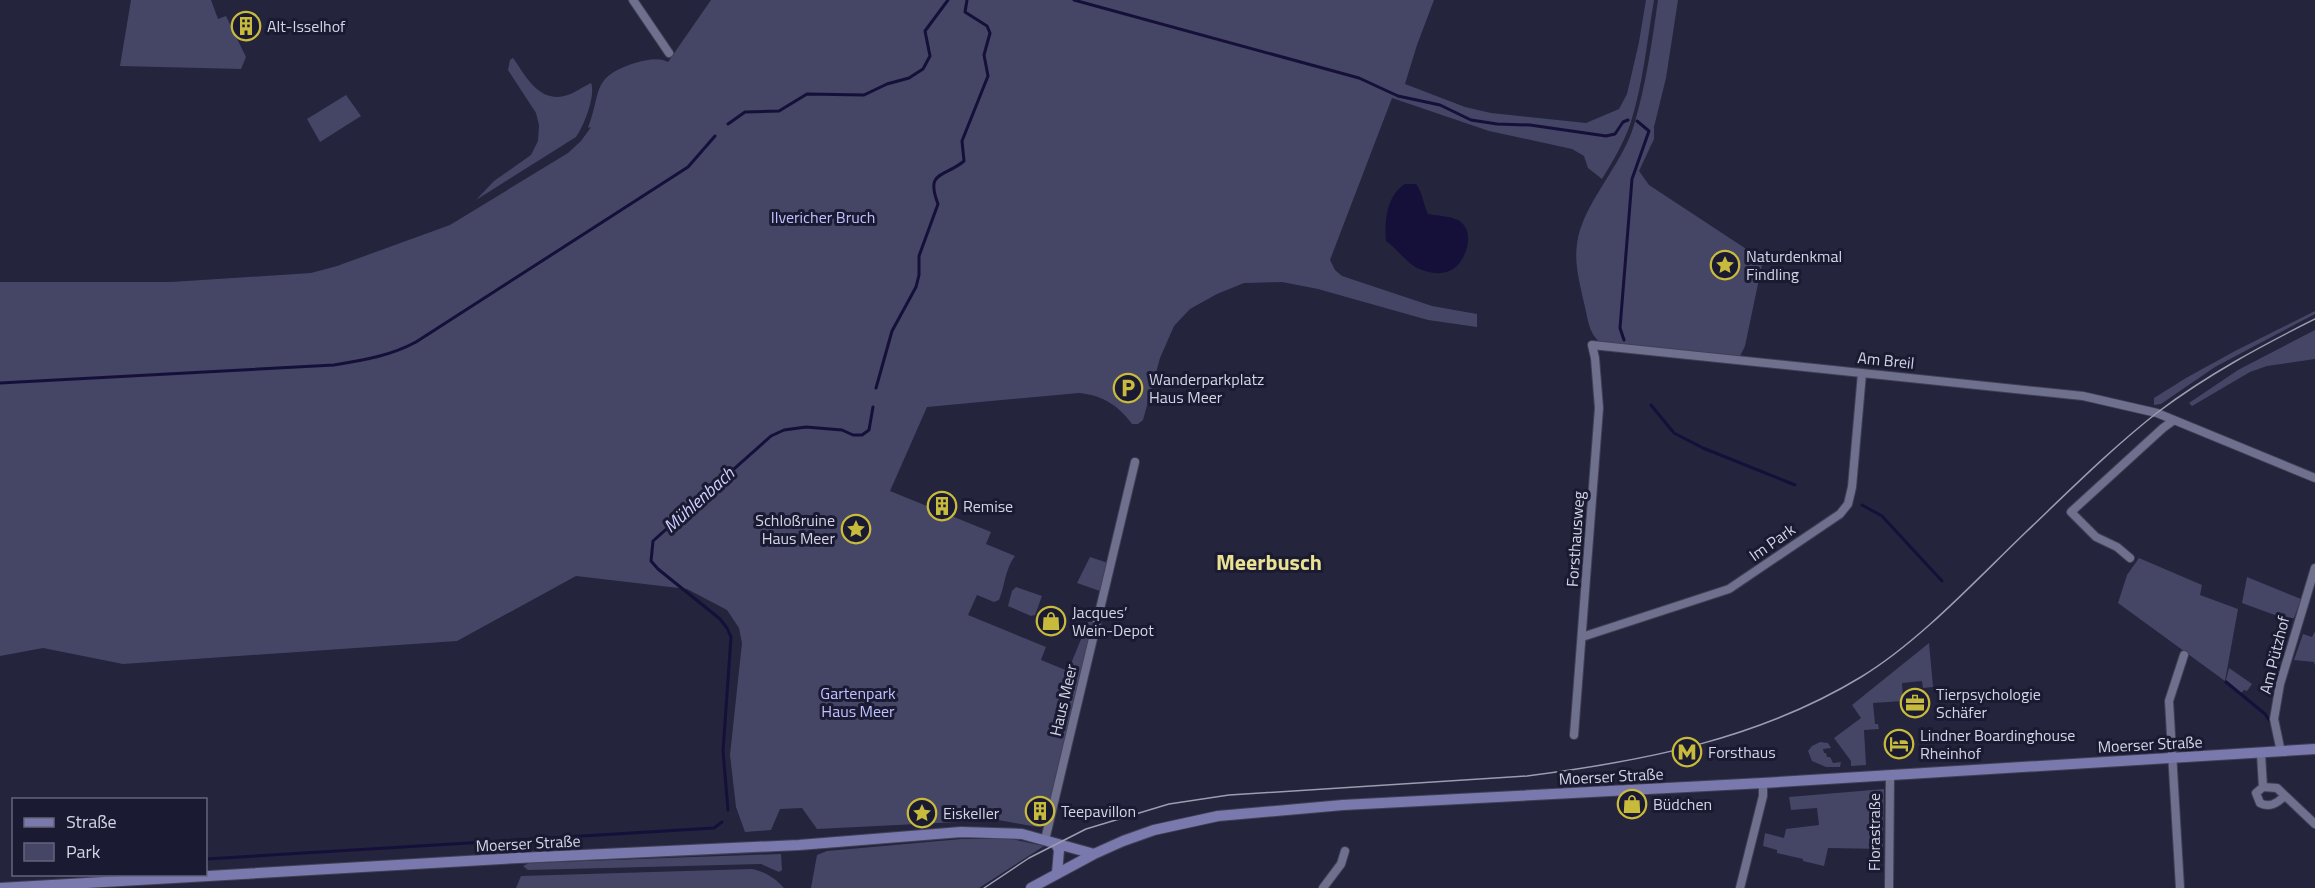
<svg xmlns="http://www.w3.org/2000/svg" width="2315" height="888" font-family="'Titillium Web',sans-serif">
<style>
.green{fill:#454566}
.water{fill:#15103a}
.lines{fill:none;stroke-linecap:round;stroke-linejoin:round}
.stream{stroke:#15103a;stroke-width:3}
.street-casing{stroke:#414055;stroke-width:10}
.secondary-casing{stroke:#414055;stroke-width:12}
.street{stroke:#6f708e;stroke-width:8}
.secondary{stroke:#7a79ad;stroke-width:10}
.tram{stroke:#9c9db0;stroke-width:1.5}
.labels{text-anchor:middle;stroke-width:6;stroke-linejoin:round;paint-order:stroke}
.poi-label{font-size:16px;fill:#d3d4e5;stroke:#1b1a33;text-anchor:start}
.park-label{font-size:16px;fill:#bfc1ff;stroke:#1b1a33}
.street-label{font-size:16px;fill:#d3d4e5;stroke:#1b1a33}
.water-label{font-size:18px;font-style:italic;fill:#ced0ff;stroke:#1b1a33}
.district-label{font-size:22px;font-weight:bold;fill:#eae293;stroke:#1b1a33}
</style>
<rect width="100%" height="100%" fill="#24243d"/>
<path class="green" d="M 131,0 L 211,0 L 218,19 L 226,16 L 246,57 L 241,69 L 120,66 Z
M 711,0 L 1434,0 L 1417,45 L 1405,84 L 1465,107 L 1491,113 L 1586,123 L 1619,109 L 1627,94 L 1639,42 L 1646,0 L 1654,0 C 1647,41 1643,85 1630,125 C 1623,144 1613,161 1602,179 L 1588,168 L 1584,156 L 1572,149 L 1489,131 L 1392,98 L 1330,260 L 1335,270 L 1342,276 L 1432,306 L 1477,314 L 1477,327 L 1428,320 L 1318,289 L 1282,282 L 1244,283 L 1217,294 L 1190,309 L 1174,326 L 1160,358 L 1143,420 L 1138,424 L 1132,424 C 1118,405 1102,395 1079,393 L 927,407 L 890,491 L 991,532 L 986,544 L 1015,556 C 1005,569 1005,585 999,600 L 994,602 L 977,595 L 968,615 L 1046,647 L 1041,660 L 1068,671 L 1088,622 L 1096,622 L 1046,820 L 1038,827 L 998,820 L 817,829 L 802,808 L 780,809 L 771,830 L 745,832 L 736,807 L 730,755 L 742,643 L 739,628 L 727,610 L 687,589 L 576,576 L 457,641 L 123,664 L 43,648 L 0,656 L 0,282 L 171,282 L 311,273 L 337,266 L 450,225 L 568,153 L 581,141 L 591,127 L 588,128 C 602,93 590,77 635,63 C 646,60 658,57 668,62 Z
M 1658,0 L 1678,0 L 1666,78 L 1654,127 L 1654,139 L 1639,171 L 1649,185 L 1763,260 L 1745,346 L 1740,356 L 1601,343 C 1588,333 1588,318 1584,303 C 1580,284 1574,263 1577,244 C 1582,204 1622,166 1634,125 C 1646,85 1652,42 1658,0 Z
M 513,58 C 526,76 538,102 564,96 C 574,94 582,87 591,83 C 596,95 584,126 576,137 L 476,200 L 494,181 L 531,155 L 538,141 L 539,125 L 536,113 L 508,70 L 510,60 Z
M 346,95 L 361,116 L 320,142 L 307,119 Z
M 2315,311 L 2315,314 L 2215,367 L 2161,404 L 2154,405 L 2154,398 L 2186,378 L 2235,351 Z
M 2315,330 L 2315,359 L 2267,366 L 2250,372 L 2192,406 L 2189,403 L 2238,370 Z
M 1090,557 L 1108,563 L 1100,591 L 1077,583 Z
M 2139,558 L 2202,585 L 2200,595 L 2238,609 L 2225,681 L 2118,603 L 2127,575 Z
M 2247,577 L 2301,599 L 2294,618 L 2283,618 L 2242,603 Z
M 1016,587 L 1042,596 L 1035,615 L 1031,616 L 1008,606 L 1012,591 Z
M 2315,631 L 2315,666 L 2314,662 L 2294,660 L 2303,634 L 2312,637 Z
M 1929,643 L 1933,687 L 1923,688 L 1922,681 L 1902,683 L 1903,701 L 1873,703 L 1875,724 L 1878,724 L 1879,729 L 1864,730 L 1866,765 L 1851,766 L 1851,761 L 1834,738 L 1861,718 L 1852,705 Z
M 2229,668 L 2252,684 L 2247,691 L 2244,690 L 2241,693 L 2226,680 Z
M 1820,742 L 1828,743 L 1831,748 L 1823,749 L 1824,753 L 1826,753 L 1827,757 L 1830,757 L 1833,763 L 1841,762 L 1840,767 L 1826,767 L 1812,761 L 1808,751 L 1812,746 Z
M 1884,789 L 1883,849 L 1828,848 L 1824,866 L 1803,861 L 1803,859 L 1777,853 L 1777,850 L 1763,846 L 1765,833 L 1784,838 L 1786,829 L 1819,825 L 1817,808 L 1791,810 L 1789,797 Z
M 962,839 L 1012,839 L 1044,846 L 979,888 L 811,888 L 817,855 L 827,851 Z
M 781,854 L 782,870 L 779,872 L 761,864 L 528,870 L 523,866 L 529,863 Z
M 752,869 C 766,872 775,878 784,888 L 516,888 L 521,876 Z"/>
<path class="water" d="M 1405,184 L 1416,184 C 1423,193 1423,204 1428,214 C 1439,216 1456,216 1463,224 C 1475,237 1464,266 1449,271 C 1440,275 1431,273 1422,270 C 1407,265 1398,249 1386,241 C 1384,221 1387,195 1405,184 Z"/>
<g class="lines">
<path class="stream" d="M 1074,0 L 1359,78 L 1398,96 L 1440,105 L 1471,120 L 1497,124 L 1530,125 L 1606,136 L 1615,134 L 1623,122 L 1628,120
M 728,124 L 745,112 L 779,111 L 807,94 L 864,95 L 887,84 L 909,78 L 923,69 L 930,56 L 925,31 L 948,0
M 1624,340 L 1620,328 L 1632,179 L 1649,131 L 1637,121
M 0,383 L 334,365 C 364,360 390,356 416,342 L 688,167 L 715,136
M 876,388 L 892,331 L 916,287 L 919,275 L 919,256 L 938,204 C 925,170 944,178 964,161 L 962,141 L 988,76 L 984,55 L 990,33 L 987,26 L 965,12 L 967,0
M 1651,405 L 1674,433 L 1703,448 L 1795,485
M 1862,505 L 1882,516 L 1942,581
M 2226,682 L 2265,714 L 2272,724
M 728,810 L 723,751 L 731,637 L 727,628 L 720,619 L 658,569 L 651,561 L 653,541 L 771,436 L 784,430 L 806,427 L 842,430 L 853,435 L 862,435 L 869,430 L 873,407
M 206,859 L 714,828 L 722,822"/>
<g class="street-casing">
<path id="street" d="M 633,0 L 669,53
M 2130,558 L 2117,547 L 2096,537 L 2071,512 L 2163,428 L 2174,420
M 1582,637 L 1729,589 L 1840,514 L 1848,504 L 1852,487 L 1862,373
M 1574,735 L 1599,408 L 1595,358 L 1592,345 L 2083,396 L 2157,413 L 2315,478
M 2281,752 L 2274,719 L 2280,684 L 2315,568
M 2261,754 L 2263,787
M 2284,796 C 2278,803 2269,808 2260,803 L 2256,793 L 2263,787 L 2277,788 L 2315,824
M 1045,840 L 1135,462
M 1323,888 L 1341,864 L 1345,851
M 1740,888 L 1763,796 L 1763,783
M 1889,888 L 1890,776
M 2180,888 L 2169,701 L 2184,655"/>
</g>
<g class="secondary-casing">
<path id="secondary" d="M 1056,844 L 1059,850 L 1057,873
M 0,888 L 518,858 L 799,845 L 961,832 L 1022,834 L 1094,854
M 1031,888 L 1094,854 L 1123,841 L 1154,830 L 1218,816 L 1343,805 L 1763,783 L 2315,749"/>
</g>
<use href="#street" class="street"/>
<use href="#secondary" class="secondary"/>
<path class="tram" d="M 984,888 L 1029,858 L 1086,829 L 1169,804 L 1229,795 L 1527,776 C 1644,761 1759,739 1861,677 C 1919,642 1977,579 2026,532 C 2069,491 2112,448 2158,412 C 2207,375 2261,346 2315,319"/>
</g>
<defs>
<g id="building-ring" transform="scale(1.5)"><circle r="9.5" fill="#1b1a33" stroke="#c8bb3b" stroke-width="1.5"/><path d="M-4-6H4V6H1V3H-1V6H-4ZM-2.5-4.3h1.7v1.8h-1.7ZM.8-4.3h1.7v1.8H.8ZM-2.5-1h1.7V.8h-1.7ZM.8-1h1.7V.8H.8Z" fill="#c8bb3b"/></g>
<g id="sight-ring" transform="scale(1.5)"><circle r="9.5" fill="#1b1a33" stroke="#c8bb3b" stroke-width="1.5"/><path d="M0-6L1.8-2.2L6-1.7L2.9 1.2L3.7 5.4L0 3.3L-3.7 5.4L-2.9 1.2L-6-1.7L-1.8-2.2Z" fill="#c8bb3b"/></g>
<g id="parking-ring" transform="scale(1.5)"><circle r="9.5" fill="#1b1a33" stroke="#c8bb3b" stroke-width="1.5"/><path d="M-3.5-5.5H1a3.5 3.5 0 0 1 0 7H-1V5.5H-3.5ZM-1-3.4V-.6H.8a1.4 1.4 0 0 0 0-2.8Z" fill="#c8bb3b"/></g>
<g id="shop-ring" transform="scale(1.5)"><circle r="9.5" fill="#1b1a33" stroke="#c8bb3b" stroke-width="1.5"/><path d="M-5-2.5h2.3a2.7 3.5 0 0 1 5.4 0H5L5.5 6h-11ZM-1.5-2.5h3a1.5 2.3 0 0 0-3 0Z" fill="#c8bb3b"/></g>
<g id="office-ring" transform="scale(1.5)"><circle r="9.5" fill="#1b1a33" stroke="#c8bb3b" stroke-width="1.5"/><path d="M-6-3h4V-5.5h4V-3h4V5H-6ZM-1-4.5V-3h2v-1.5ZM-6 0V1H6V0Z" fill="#c8bb3b"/></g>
<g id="hotel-ring" transform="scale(1.5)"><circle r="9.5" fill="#1b1a33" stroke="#c8bb3b" stroke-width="1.5"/><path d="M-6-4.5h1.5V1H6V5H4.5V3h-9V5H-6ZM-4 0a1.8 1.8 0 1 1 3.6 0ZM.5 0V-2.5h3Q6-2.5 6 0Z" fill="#c8bb3b"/></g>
<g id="metro-ring" transform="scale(1.5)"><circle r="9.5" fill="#1b1a33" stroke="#c8bb3b" stroke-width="1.5"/><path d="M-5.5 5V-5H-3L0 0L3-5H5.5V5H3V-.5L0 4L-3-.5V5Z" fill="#c8bb3b"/></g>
</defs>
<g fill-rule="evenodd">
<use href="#building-ring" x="246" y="26"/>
<use href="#sight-ring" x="1725" y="265"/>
<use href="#parking-ring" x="1128" y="388"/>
<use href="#building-ring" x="942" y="506"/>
<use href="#sight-ring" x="856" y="529"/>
<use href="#shop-ring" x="1051" y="621"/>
<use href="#office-ring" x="1915" y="703"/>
<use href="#hotel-ring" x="1899" y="744"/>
<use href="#metro-ring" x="1687" y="752"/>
<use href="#shop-ring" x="1632" y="804"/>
<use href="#building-ring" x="1040" y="811"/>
<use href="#sight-ring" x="922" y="813"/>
</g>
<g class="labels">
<g class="poi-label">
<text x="267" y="32">Alt-Isselhof</text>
<text x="1746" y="262">Naturdenkmal<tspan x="1746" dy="18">Findling</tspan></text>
<text x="1149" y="385">Wanderparkplatz<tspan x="1149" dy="18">Haus Meer</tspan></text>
<text x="963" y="512">Remise</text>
<text x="835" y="526" text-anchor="end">Schloßruine<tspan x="835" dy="18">Haus Meer</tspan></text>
<text x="1072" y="618">Jacques’<tspan x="1072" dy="18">Wein-Depot</tspan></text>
<text x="1936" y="700">Tierpsychologie<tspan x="1936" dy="18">Schäfer</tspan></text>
<text x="1920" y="741">Lindner Boardinghouse<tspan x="1920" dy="18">Rheinhof</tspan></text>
<text x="1708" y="758">Forsthaus</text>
<text x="1653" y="810">Büdchen</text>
<text x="1061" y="817">Teepavillon</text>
<text x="943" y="819">Eiskeller</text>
</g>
<g class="park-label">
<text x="823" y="223">Ilvericher Bruch</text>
<text x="858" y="699">Gartenpark<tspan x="858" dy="18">Haus Meer</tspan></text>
</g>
<g class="street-label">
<text transform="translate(1886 360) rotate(6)" y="6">Am Breil</text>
<text transform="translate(1575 539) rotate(-86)" y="6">Forsthausweg</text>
<text transform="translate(1772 542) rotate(-35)" y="6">Im Park</text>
<text transform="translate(2274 655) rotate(-76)" y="6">Am Pützhof</text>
<text transform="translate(1063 700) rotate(-77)" y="6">Haus Meer</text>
<text transform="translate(2150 744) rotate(-3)" y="6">Moerser Straße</text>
<text transform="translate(1611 776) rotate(-3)" y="6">Moerser Straße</text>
<text transform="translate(1874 832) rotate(-90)" y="6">Florastraße</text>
<text transform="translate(528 843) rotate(-3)" y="6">Moerser Straße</text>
</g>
<g class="water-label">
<text transform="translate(699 500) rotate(-42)" y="6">Mühlenbach</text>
</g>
<g class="district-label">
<text x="1269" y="570">Meerbusch</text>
</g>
</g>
<rect x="12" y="798" width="195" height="78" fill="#1b1a33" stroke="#65647a" stroke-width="1.5"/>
<rect x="24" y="818" width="30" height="9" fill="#7a79ad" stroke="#65647a" stroke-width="1.5"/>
<text x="66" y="828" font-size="18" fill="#d3d4e5">Straße</text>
<rect x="24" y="843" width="30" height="18" fill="#454566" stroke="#65647a" stroke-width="1.5"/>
<text x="66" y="858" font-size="18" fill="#d3d4e5">Park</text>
</svg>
